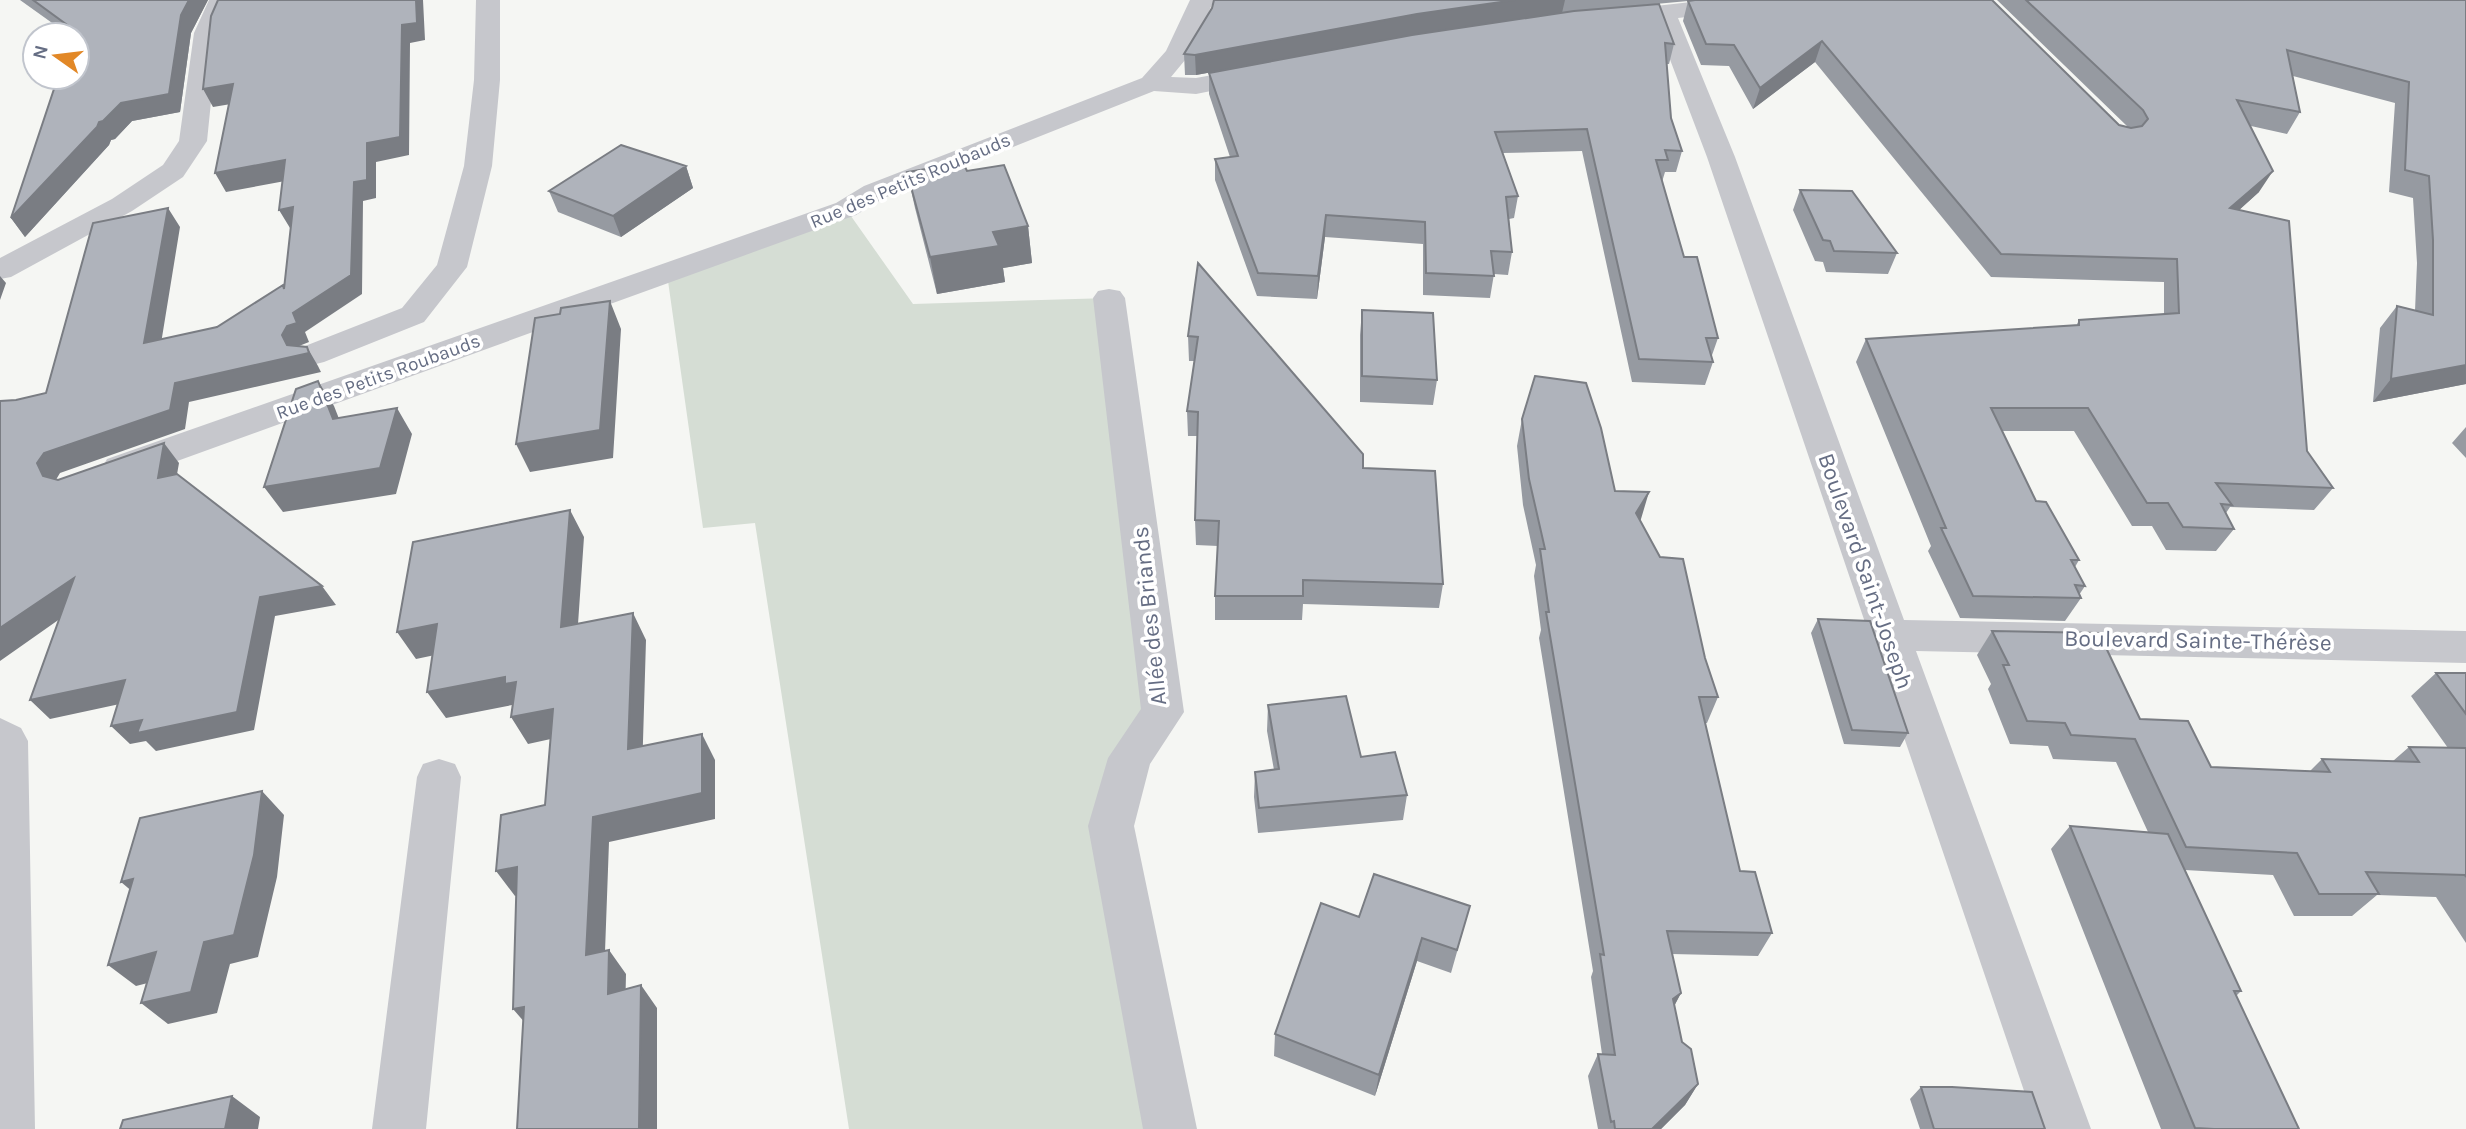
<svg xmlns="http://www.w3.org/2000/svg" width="2466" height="1129" font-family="Karla,sans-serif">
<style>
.green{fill:#d5ddd4}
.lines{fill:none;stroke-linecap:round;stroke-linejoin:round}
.minor{fill:#c6c7cc;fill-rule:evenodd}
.wall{fill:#969aa1}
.shaded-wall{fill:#7a7d83}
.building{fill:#afb3bb;stroke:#7a7d83;stroke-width:2}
.labels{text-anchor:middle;stroke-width:7;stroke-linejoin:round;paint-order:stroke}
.far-street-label{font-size:19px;fill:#656d83;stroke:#fff}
.street-label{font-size:23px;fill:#656d83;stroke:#fff}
</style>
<rect width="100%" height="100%" fill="#f5f6f3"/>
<path class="green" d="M 846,209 L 913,304 L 1109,298 L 1163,712 L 1111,826 L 1170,1129 L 849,1129 L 755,523 L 703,528 L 667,274 Z"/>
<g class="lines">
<path class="minor" d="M 209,0 L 235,0 L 228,8 L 218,33 L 207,141 L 183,177 L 132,211 L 11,277 L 0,279 L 0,258 L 112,199 L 163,165 L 179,141 L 194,33 Z
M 476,0 L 500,0 L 500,80 L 492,166 L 467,267 L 424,322 L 324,362 L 312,365 L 300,362 L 296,355 L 300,348 L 402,308 L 437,265 L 464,166 L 474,80 Z
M 1190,0 L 1214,0 L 1190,54 L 1171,77 L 1196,78 L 1262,66 L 1271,69 L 1275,74 L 1271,79 L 1196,94 L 1154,91 L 884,198 L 856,215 L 133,477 L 120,480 L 107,477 L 102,468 L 107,459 L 836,203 L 864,186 L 1142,78 L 1166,51 Z
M 1709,0 L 1785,0 L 1781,5 L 1773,7 L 1678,18 L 1735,157 L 1904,620 L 2466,631 L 2466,663 L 1916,651 L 2091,1129 L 2037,1129 L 1707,157 L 1655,20 L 1611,25 L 1602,23 L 1599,18 L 1602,13 L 1611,11 Z
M 1109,289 L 1120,291 L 1125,298 L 1184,712 L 1150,764 L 1134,826 L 1197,1129 L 1143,1129 L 1088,826 L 1108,758 L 1141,709 L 1093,298 L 1098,291 Z
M 0,718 L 21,728 L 28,741 L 35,1129 L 0,1129 Z
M 439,759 L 455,764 L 461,777 L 426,1129 L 372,1129 L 417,777 L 423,764 Z"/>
</g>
<path class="wall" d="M 20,0 L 208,0 L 191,33 L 180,112 L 132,121 L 115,139 L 111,140 L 109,145 L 25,237 L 11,218 L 77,35 L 69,35 Z
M 1214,0 L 1992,0 L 2119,125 L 2128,127 L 1997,0 L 2466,0 L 2466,384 L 2373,402 L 2380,328 L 2397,306 L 2415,311 L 2417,263 L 2413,198 L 2389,192 L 2395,103 L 2293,76 L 2300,112 L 2287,134 L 2251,126 L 2259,192 L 2239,210 L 2307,451 L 2333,488 L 2314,510 L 2230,507 L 2226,513 L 2234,529 L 2216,551 L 2166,550 L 2152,526 L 2132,526 L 2074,431 L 2002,431 L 2036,501 L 2079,560 L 2075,567 L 2085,586 L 2079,595 L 2081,598 L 2065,621 L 1960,618 L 1928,551 L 1931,546 L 1856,362 L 1866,339 L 2076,326 L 2079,320 L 2164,314 L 2164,282 L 1991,277 L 1815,62 L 1753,109 L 1729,66 L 1701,65 L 1683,21 L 1688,1 L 1601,9 L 1674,44 L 1669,64 L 1666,64 L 1671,118 L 1682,151 L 1676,172 L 1665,172 L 1662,182 L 1684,257 L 1718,338 L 1711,358 L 1713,362 L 1705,385 L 1632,382 L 1582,151 L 1503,153 L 1518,196 L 1514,218 L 1509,219 L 1512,252 L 1508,275 L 1494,274 L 1490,298 L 1423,295 L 1423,244 L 1325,237 L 1317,299 L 1257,296 L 1215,180 L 1215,159 L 1230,157 L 1209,94 L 1209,73 L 1279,60 L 1196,75 L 1185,75 L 1184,54 L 1212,8 Z
M 686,166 L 693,188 L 621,237 L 558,212 L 549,191 Z
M 967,171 L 1028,226 L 1032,263 L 1003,268 L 1005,282 L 937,294 L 915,208 L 907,172 Z
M 1800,190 L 1897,253 L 1888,274 L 1826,272 L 1823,262 L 1815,261 L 1793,210 Z
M 1198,263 L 1363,468 L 1443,584 L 1439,608 L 1303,604 L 1302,620 L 1215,620 L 1215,596 L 1218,546 L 1196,545 L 1195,520 L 1197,436 L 1188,436 L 1187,411 L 1194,361 L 1189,361 L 1188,336 Z
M 1362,310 L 1437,380 L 1433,405 L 1360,402 L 1360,335 Z
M 1522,419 L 1615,491 L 1641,519 L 1639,521 L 1705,658 L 1718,697 L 1707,723 L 1705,723 L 1740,871 L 1772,933 L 1758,956 L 1672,954 L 1681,993 L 1674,1006 L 1682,1042 L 1698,1084 L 1685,1105 L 1661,1129 L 1598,1129 L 1593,1103 L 1588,1076 L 1598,1054 L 1602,1054 L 1591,977 L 1593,971 L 1539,638 L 1541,630 L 1534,576 L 1536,565 L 1523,505 L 1517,446 Z
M 2466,427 L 2466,458 L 2452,443 Z
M 1818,619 L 1908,733 L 1900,747 L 1844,744 L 1811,633 Z
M 1992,631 L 2140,719 L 2211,767 L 2310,771 L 2322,759 L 2393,761 L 2409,747 L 2448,748 L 2411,696 L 2436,673 L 2466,673 L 2466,943 L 2436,897 L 2377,895 L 2352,916 L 2294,916 L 2273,875 L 2185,870 L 2241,991 L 2236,996 L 2299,1129 L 2161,1129 L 2051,849 L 2070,826 L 2148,832 L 2116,762 L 2053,759 L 2048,746 L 2010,744 L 1988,689 L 1991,684 L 1977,655 Z
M 1268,705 L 1361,757 L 1407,795 L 1403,820 L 1258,833 L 1254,797 L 1255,772 L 1274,770 L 1267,731 Z
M 1470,906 L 1451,973 L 1417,961 L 1375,1096 L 1274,1056 L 1275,1034 L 1359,917 Z
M 1921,1087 L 2045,1129 L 1920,1129 L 1910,1099 Z"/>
<path class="shaded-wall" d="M 189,0 L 208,0 L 191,33 L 180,112 L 132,121 L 115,139 L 111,140 L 109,145 L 25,237 L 11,218 L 181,15 Z
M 416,0 L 423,0 L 425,40 L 410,43 L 409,155 L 376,162 L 376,198 L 363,201 L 362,294 L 305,332 L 309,342 L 299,346 L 294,354 L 307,347 L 318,366 L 321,372 L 189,402 L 185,429 L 60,473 L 54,483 L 43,476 L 37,463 L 44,453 L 175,383 L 287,345 L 282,335 L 293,313 L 354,182 L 367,143 L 402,25 Z
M 1515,0 L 1565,0 L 1562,13 L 1415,35 L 1196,75 L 1195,55 L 1417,14 Z
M 1822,41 L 1815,62 L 1753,109 L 1760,88 Z
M 233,84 L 243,102 L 213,107 L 203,89 Z
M 285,160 L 296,179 L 226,192 L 215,173 Z
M 686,166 L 693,188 L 621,237 L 613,216 Z
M 2273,171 L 2259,192 L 2217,230 L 2230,208 Z
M 293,207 L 304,225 L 290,228 L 279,210 Z
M 168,208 L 180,227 L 158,362 L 144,343 Z
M 1326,215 L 1325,237 L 1317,299 L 1318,276 Z
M 1028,226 L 1032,263 L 1003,268 L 1005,282 L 937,294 L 930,257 L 993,232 Z
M 0,276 L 6,283 L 0,300 Z
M 610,301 L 621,329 L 613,458 L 530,472 L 516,444 Z
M 2466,365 L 2466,384 L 2373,402 L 2391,379 Z
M 318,381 L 334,406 L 349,444 L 333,419 Z
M 397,408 L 412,434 L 396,494 L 283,512 L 264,487 Z
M 164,443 L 179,463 L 173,497 L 158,478 Z
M 1649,492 L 1641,519 L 1627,540 L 1636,513 Z
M 570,510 L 584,537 L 576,653 L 561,627 Z
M 74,578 L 91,597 L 0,661 L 0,628 Z
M 322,586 L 336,605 L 275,616 L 254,730 L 156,751 L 146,741 L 130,744 L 111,726 L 260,597 Z
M 633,613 L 646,640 L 642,775 L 628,749 Z
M 437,624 L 454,651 L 416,659 L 397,632 Z
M 505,677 L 516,682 L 517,704 L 446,718 L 427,692 Z
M 125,680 L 143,699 L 50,719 L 30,700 Z
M 553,709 L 569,735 L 528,744 L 511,717 Z
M 702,734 L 715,760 L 715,819 L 609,842 L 604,979 L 586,955 L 593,817 Z
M 262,791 L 284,815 L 277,877 L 258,957 L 230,964 L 217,1013 L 168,1024 L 141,1003 Z
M 517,867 L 535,891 L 515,896 L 496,871 Z
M 133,879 L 147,904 L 121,882 Z
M 1422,938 L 1417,961 L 1375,1096 L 1379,1075 Z
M 609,950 L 626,974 L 625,1017 L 608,994 Z
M 156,952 L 183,974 L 136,986 L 108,965 Z
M 641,985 L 657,1008 L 657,1129 L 639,1129 Z
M 1681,993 L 1669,1016 L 1673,999 Z
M 524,1007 L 533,1032 L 513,1009 Z
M 1698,1084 L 1685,1105 L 1661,1129 L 1652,1129 Z
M 232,1096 L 260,1117 L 258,1129 L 225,1129 Z"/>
<path class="building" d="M 33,0 L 189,0 L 181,15 L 169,94 L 121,103 L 103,121 L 99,122 L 97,127 L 11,218 L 58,77 L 77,77 L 77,35 L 73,35 L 74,30 Z
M 218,0 L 416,0 L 417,23 L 402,25 L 400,137 L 367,143 L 367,180 L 354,182 L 351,275 L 293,313 L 297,323 L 287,326 L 282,335 L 287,345 L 307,347 L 309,353 L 175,383 L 170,410 L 44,453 L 37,463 L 43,476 L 58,480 L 164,443 L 158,478 L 177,474 L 322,586 L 260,597 L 237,712 L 137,733 L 142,720 L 111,726 L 125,680 L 30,700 L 74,578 L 0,628 L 0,401 L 16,400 L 46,393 L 93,223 L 168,208 L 144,343 L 217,327 L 283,285 L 284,289 L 293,207 L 279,210 L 285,160 L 215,173 L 233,84 L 203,89 L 211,16 Z
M 1214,0 L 1515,0 L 1417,14 L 1195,55 L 1184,54 L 1212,8 Z
M 1695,0 L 1992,0 L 2119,125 L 2131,128 L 2142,126 L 2148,119 L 2143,110 L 2026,0 L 2466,0 L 2466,365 L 2391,379 L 2397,306 L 2433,315 L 2433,240 L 2429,176 L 2405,170 L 2409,82 L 2287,50 L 2300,112 L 2237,100 L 2273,171 L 2230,208 L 2289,221 L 2307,451 L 2333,488 L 2216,483 L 2232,505 L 2221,504 L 2234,529 L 2183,527 L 2168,503 L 2147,503 L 2088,408 L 1991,408 L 2036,501 L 2046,502 L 2079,560 L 2071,560 L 2085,586 L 2075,585 L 2081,598 L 1973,596 L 1941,528 L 1946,528 L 1866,339 L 2079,325 L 2079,320 L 2179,313 L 2177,259 L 2001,254 L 1822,41 L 1760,88 L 1734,45 L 1706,44 L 1688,1 Z
M 1659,4 L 1674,44 L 1665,43 L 1671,118 L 1682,151 L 1665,150 L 1668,160 L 1656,160 L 1684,257 L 1697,257 L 1718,338 L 1706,338 L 1713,362 L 1639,359 L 1587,129 L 1495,132 L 1518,196 L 1506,197 L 1512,252 L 1491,251 L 1494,276 L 1426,273 L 1425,222 L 1326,215 L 1318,276 L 1258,273 L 1215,159 L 1238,156 L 1209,73 L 1412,35 L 1574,11 Z
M 621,145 L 686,166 L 613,216 L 549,191 Z
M 963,163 L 967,171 L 1004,165 L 1028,226 L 993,232 L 999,246 L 930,257 L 907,172 Z
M 1800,190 L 1852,191 L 1897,253 L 1834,251 L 1830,241 L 1823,240 Z
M 1198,263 L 1363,454 L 1363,468 L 1435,471 L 1443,584 L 1303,580 L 1303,596 L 1215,596 L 1219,521 L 1195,520 L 1198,412 L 1187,411 L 1198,337 L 1188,336 Z
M 610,301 L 600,430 L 516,444 L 535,318 L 560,314 L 561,308 Z
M 1362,310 L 1433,313 L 1437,380 L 1362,376 Z
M 1535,376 L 1586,383 L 1601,428 L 1615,491 L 1649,492 L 1636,513 L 1660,557 L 1683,559 L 1705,658 L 1718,697 L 1699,697 L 1740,871 L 1755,872 L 1772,933 L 1667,931 L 1681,993 L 1673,999 L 1682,1042 L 1691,1049 L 1698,1084 L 1652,1129 L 1615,1129 L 1614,1121 L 1611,1122 L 1598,1054 L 1615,1055 L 1600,954 L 1604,955 L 1546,612 L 1549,612 L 1540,549 L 1545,549 L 1529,479 L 1522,419 Z
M 318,381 L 333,419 L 397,408 L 380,468 L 264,487 L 296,389 Z
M 570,510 L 561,627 L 633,613 L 628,749 L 702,734 L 702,793 L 593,817 L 586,955 L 609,950 L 608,994 L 641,985 L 639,1129 L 517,1129 L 524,1007 L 513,1009 L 517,867 L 496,871 L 501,815 L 545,805 L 553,709 L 511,717 L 516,682 L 505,684 L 505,677 L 427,692 L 437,624 L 397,632 L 413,542 Z
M 1818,619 L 1870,621 L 1908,733 L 1852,730 Z
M 1992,631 L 2099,633 L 2140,719 L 2188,721 L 2211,767 L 2330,772 L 2322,759 L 2419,762 L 2409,747 L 2466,748 L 2466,877 L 2465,875 L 2366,872 L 2379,894 L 2319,894 L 2297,853 L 2186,847 L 2135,739 L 2071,735 L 2065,723 L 2027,721 L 2003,665 L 2009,665 Z
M 2436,673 L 2466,673 L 2466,714 Z
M 1346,696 L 1361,757 L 1395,752 L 1407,795 L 1259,808 L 1255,772 L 1279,769 L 1268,705 Z
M 262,791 L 254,855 L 234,935 L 204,942 L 191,992 L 141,1003 L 156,952 L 108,965 L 133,879 L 121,882 L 140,818 Z
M 2070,826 L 2168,834 L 2241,991 L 2234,991 L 2299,1129 L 2214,1129 L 2195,1128 Z
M 1374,874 L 1470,906 L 1457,950 L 1422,938 L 1379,1075 L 1275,1034 L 1321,903 L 1359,917 Z
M 1921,1087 L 1952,1087 L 2032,1092 L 2045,1129 L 1934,1129 Z
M 232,1096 L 225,1129 L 120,1129 L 123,1120 Z"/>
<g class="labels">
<g class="far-street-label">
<text transform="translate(910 180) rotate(-23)" y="7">Rue des Petits Roubauds</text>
<text transform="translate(378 376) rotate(-20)" y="7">Rue des Petits Roubauds</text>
</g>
<g class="street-label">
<text transform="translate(1866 571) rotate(71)" y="8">Boulevard Saint-Joseph</text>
<text transform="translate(1149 616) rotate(-96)" y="8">Allée des Briands</text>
<text transform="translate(2198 640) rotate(1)" y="8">Boulevard Sainte-Thérèse</text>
</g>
</g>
<g transform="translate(56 56) rotate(284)"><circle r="33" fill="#ffffff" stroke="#c1c5cd" stroke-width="2"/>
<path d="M0-5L12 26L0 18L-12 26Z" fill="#e28827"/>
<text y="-10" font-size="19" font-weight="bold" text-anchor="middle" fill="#656d83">N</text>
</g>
</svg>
